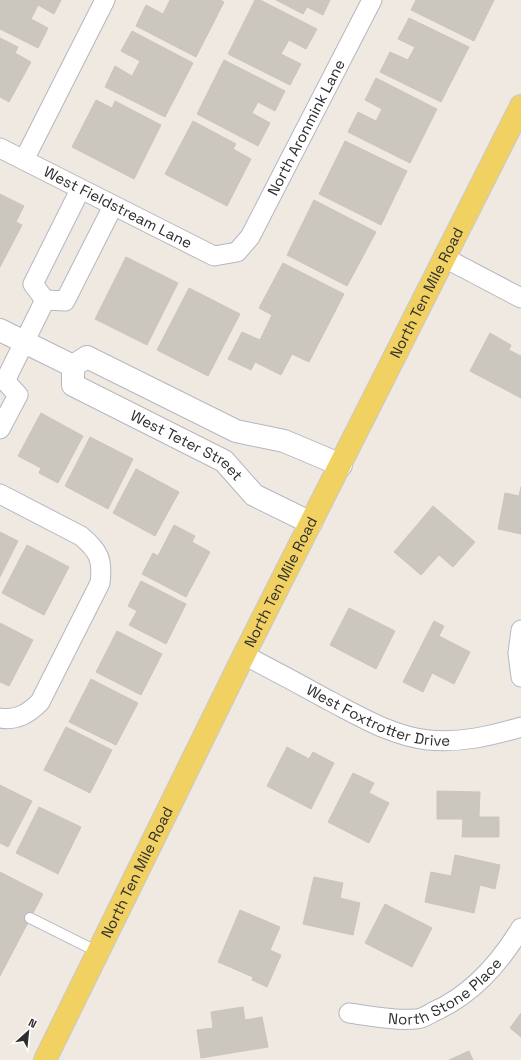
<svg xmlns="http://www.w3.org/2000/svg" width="521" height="1060" font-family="'Space Grotesk',sans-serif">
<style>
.building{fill:#cbc7bf;stroke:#cbc5ba}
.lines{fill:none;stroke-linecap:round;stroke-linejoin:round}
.service-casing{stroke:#b4b7c1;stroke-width:12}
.minor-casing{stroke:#b4b7c1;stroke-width:21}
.tertiary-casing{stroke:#b4b7c1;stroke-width:24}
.primary-casing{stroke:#c9c9c9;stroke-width:24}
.service{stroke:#fff;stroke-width:10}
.minor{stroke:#fff;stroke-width:19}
.tertiary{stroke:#fff;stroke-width:22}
.primary{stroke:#f2d163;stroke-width:22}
.labels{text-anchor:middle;stroke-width:3;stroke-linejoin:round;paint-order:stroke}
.street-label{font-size:15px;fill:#2e2e2e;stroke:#fff}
</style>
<rect width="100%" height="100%" fill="#efe9e1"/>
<path class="building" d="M 0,0 L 61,0 L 54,14 L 38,5 L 31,19 L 48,28 L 38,48 L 0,29 Z
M 170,0 L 220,0 L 224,2 L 196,57 L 136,26 L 146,5 L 163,14 Z
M 255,0 L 260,0 L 317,29 L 306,49 L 289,40 L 281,54 L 301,64 L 290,85 L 228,54 Z
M 276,0 L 330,0 L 323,15 L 307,7 L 303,14 Z
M 416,0 L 494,0 L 474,41 L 411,10 Z
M 409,18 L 469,47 L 441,102 L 380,72 L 390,52 L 408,60 L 415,47 L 398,39 Z
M 132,31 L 193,63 L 165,117 L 105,87 L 115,66 L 132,76 L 140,61 L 121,51 Z
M 0,38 L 18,47 L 15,53 L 31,62 L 9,102 L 0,97 Z
M 224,60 L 285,91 L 275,111 L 258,102 L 252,113 L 270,123 L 258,146 L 197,114 Z
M 376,78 L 437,109 L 410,163 L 348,132 L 358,112 L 376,121 L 382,109 L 365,100 Z
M 96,100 L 112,108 L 115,101 L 161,125 L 134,179 L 72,147 Z
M 193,121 L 236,144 L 233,149 L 251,159 L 227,206 L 165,174 Z
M 345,141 L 407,171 L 381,225 L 319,194 Z
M 0,194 L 24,206 L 16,222 L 22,225 L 0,267 Z
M 314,200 L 376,232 L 347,286 L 287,255 Z
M 126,257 L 178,283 L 147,345 L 95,319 Z
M 283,263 L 344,294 L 309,362 L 292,354 L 281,375 L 255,362 L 251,370 L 228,359 L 242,332 L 260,340 L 272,315 L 259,308 Z
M 189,288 L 240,314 L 208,376 L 157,350 Z
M 490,333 L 511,345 L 509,350 L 521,356 L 521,398 L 470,371 Z
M 41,413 L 83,436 L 58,483 L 39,473 L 41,468 L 18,456 Z
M 90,437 L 133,459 L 108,509 L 65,486 Z
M 136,469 L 179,492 L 155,536 L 113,513 Z
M 521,487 L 521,534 L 498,529 L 505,493 L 519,496 Z
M 433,506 L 475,542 L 453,567 L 439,555 L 421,575 L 394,552 Z
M 174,525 L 195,536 L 192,542 L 210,552 L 186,597 L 142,574 L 153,553 L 158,556 Z
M 0,532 L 18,541 L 0,577 Z
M 27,545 L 69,567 L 44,615 L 2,593 Z
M 141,581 L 186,604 L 166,644 L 129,625 L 137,611 L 128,606 Z
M 349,608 L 395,631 L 376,669 L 330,645 Z
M 434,621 L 444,626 L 439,636 L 470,652 L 454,684 L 432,673 L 423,692 L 403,682 Z
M 0,623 L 33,640 L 9,686 L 0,682 Z
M 117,631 L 162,654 L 141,695 L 96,672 Z
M 91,679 L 138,703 L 116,745 L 69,722 Z
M 66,727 L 112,750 L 90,793 L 44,770 Z
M 287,747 L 309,759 L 313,752 L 334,763 L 311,809 L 267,786 Z
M 353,773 L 374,783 L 369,793 L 389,803 L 369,843 L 328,822 Z
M 0,785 L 32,801 L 8,847 L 0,843 Z
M 437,791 L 480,792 L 479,817 L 499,817 L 499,837 L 462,837 L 463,819 L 437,819 Z
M 39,807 L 81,827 L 58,874 L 16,853 Z
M 455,855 L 500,865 L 495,889 L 480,885 L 474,913 L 425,902 L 431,872 L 451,876 Z
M 0,872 L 43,894 L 0,976 Z
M 314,877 L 343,883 L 340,898 L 360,903 L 353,935 L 303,924 Z
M 385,904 L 432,928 L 412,967 L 365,943 Z
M 240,910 L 280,927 L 270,950 L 281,955 L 267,987 L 252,980 L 253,977 L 218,962 Z
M 243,1007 L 245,1020 L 262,1017 L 268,1047 L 201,1058 L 197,1030 L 213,1028 L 211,1012 Z
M 521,1013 L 521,1037 L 510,1028 Z
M 469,1051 L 473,1060 L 449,1060 Z"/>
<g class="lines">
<g class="service-casing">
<path id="service" d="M 30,918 L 98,952"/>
</g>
<g class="minor-casing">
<g id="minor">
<path id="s1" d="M 0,148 L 214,256 L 237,252 L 250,237 L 372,0"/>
<path d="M 24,160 L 105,0"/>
<path d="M 445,258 L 521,298"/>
<path d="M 45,300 L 65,301 L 113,206"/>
<path d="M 45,300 L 33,284 L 80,190"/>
<path d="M 0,380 L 5,381 L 18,395 L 0,429"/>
<path d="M 5,381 L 45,300"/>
<path d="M 0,494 L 81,536 C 99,551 103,560 100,583 L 40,702 C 29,713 17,721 0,718"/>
<path d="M 521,630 L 518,653 L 521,677"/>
<path id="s2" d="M 244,655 C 273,670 301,685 330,701 C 361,717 392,736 428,740 C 461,743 491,736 521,727"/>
<path id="s3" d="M 349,1013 C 371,1016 394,1021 416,1019 C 422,1019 428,1015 433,1012 C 472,995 499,964 521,928"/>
</g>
</g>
<g class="tertiary-casing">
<g id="tertiary">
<path d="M 0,330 L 73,366"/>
<path id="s4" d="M 73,366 L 73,385 L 224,461 L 254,495 L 311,523"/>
<path d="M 73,366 L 87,357 L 236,431 L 284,441 L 341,465"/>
</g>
</g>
<g class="primary-casing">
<g id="primary">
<path id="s5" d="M 45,1060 L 244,655 L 521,106"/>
</g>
</g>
<use href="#service" class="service"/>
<use href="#minor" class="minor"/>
<use href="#tertiary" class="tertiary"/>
<use href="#primary" class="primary"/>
</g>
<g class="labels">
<g class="street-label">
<text dy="5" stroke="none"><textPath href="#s1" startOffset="406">North Aronmink Lane</textPath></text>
<text dy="5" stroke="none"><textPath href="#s1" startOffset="132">West Fieldstream Lane</textPath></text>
<text dy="5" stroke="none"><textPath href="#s5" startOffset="857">North Ten Mile Road</textPath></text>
<text dy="5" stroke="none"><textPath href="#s4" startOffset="148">West Teter Street</textPath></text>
<text dy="5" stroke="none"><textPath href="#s5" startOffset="533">North Ten Mile Road</textPath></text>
<text dy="5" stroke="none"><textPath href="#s2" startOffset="149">West Foxtrotter Drive</textPath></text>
<text dy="5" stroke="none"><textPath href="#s5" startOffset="209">North Ten Mile Road</textPath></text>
<text dy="5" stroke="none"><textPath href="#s3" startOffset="105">North Stone Place</textPath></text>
</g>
</g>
<g transform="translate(28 1032) rotate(27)" stroke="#ffffff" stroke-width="3" paint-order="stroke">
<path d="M0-3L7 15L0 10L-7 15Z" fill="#2e2e2e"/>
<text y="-6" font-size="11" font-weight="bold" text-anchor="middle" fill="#2e2e2e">N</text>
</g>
</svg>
